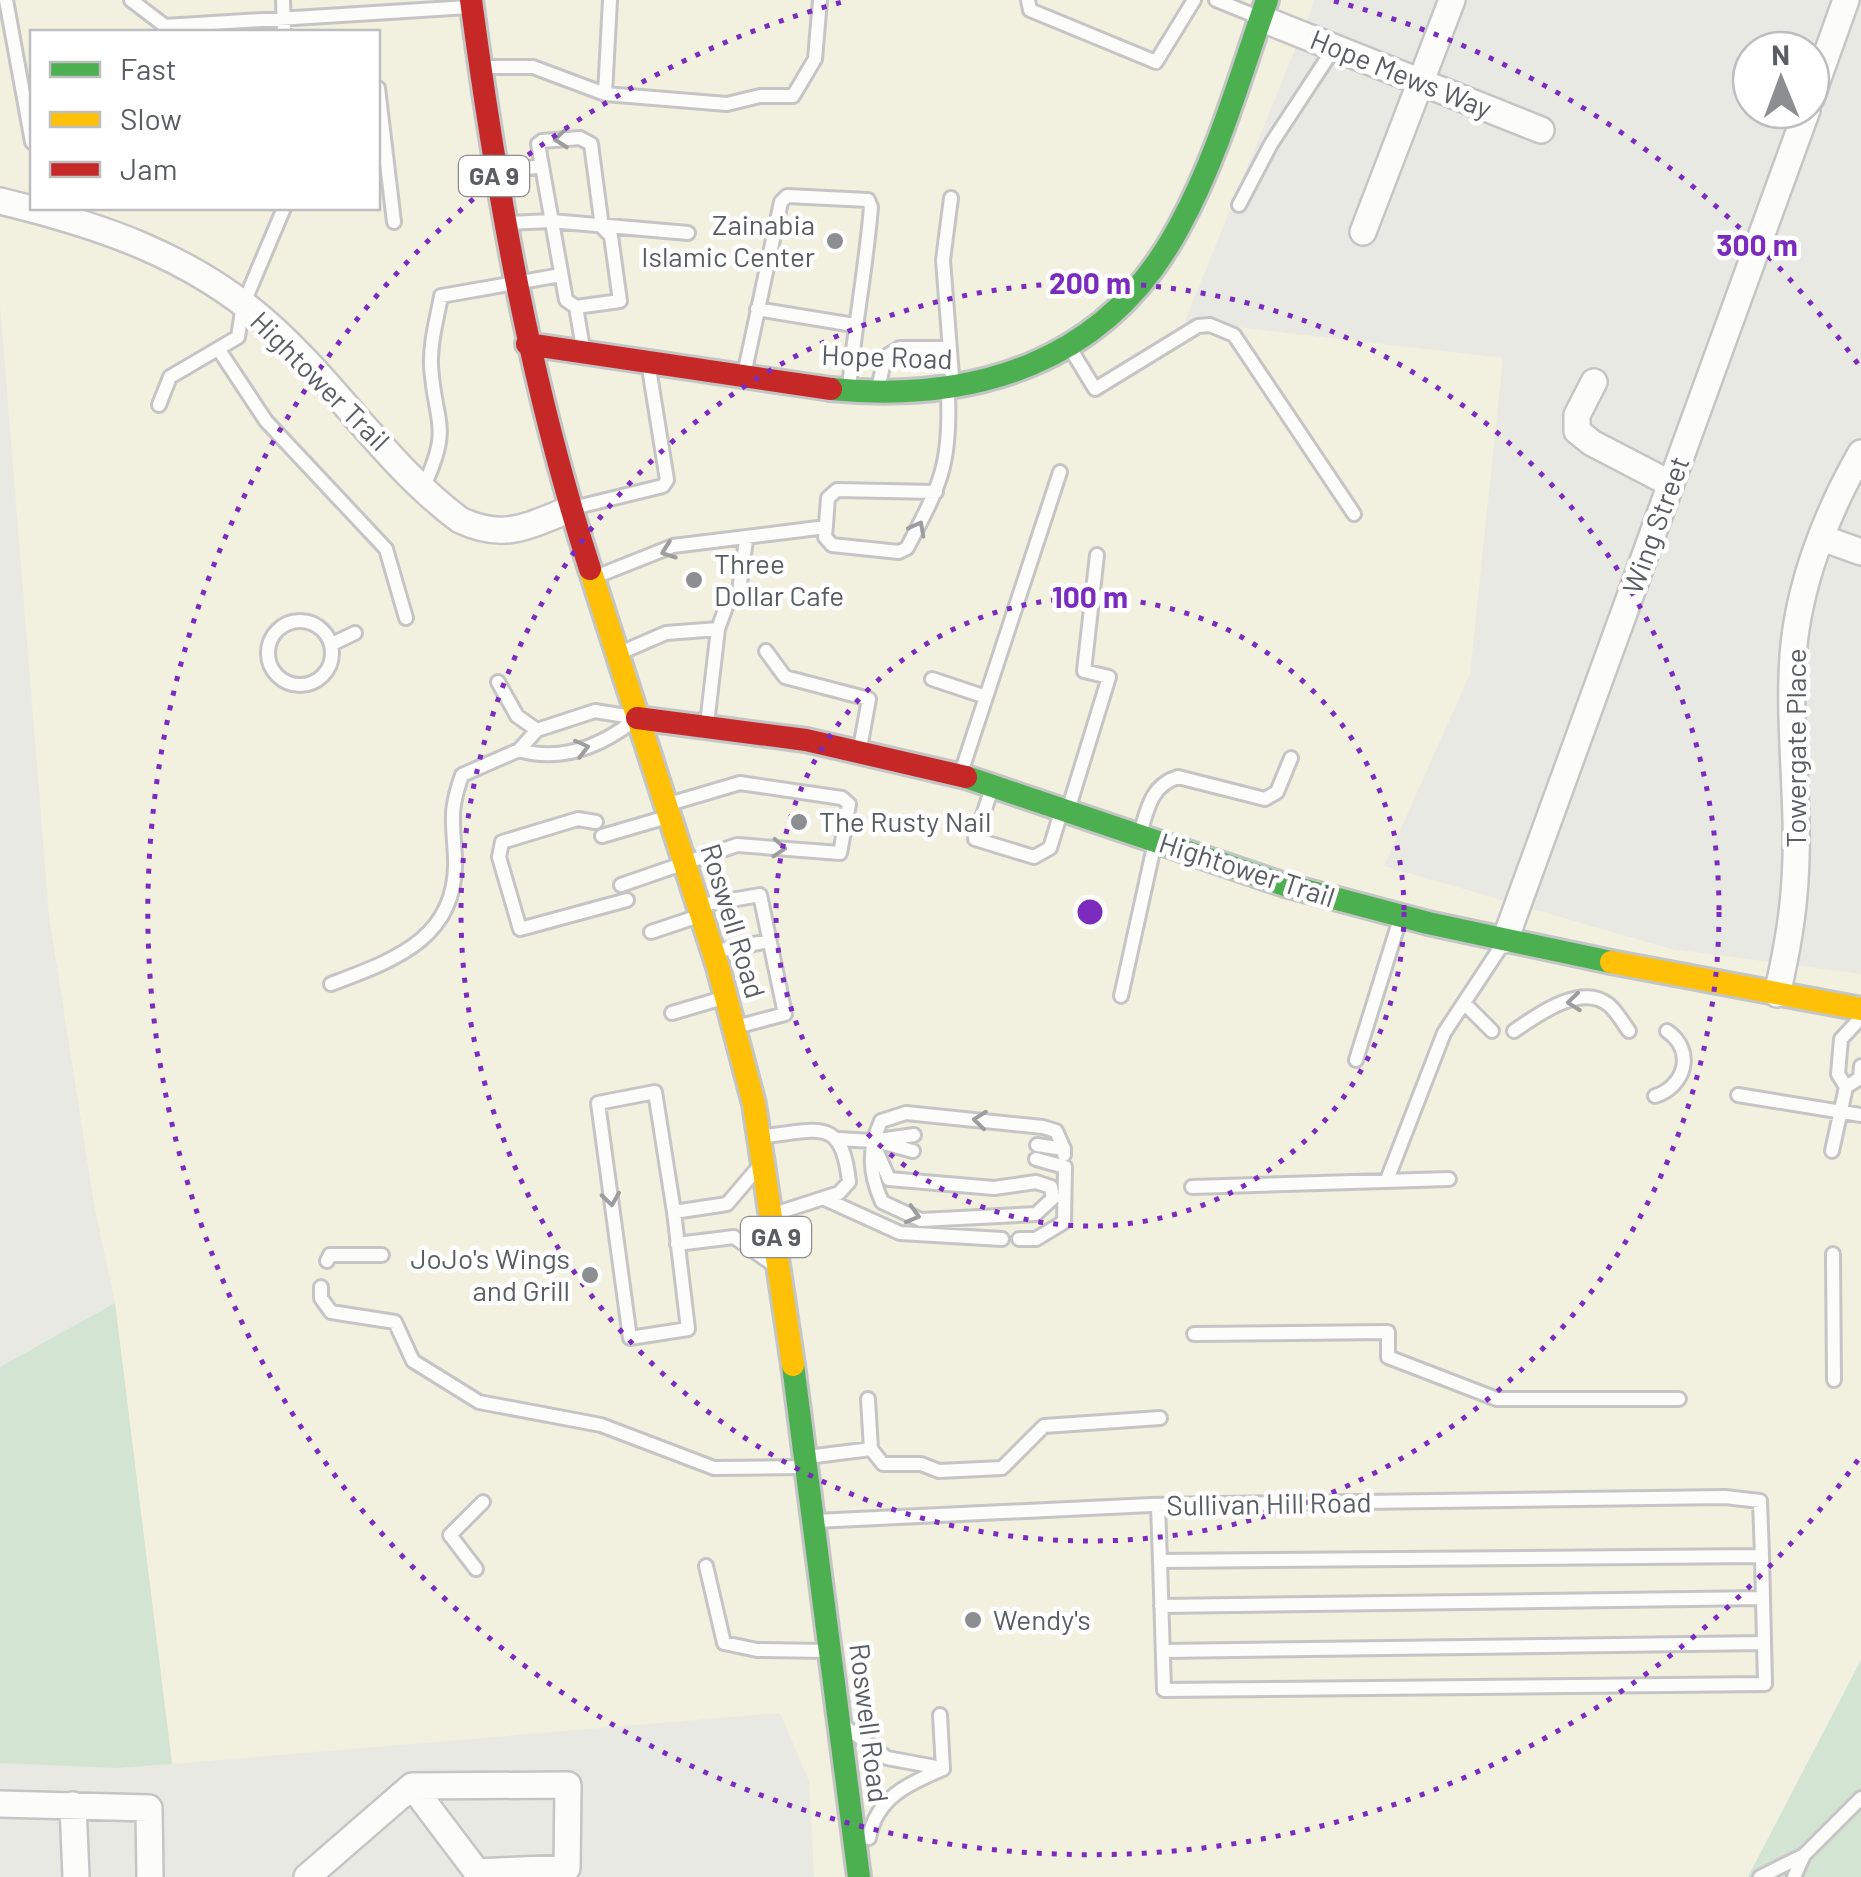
<svg xmlns="http://www.w3.org/2000/svg" width="1861" height="1877" font-family="Barlow,sans-serif">
<style>
.commercial{fill:#f2f0de;fill-rule:evenodd}
.green{fill:#d3e4d2}
.lines{fill:none;stroke-linecap:round;stroke-linejoin:round}
.lane-casing{stroke:#c5c5c5;stroke-width:18}
.street-casing{stroke:#c5c5c5;stroke-width:30}
.fast-casing{stroke:#c4c5c5;stroke-width:28}
.slow-casing{stroke:#c4c5c5;stroke-width:28}
.jam-casing{stroke:#c4c5c5;stroke-width:28}
.lane{stroke:#fcfcfb;stroke-width:12}
.street{stroke:#fcfcfb;stroke-width:25}
.fast{stroke:#4caf50;stroke-width:22}
.slow{stroke:#ffc107;stroke-width:22}
.jam{stroke:#c62828;stroke-width:22}
.oneway{stroke:#9b9d9f}
.ring{fill:none;stroke:#7b2cbf;stroke-width:5;stroke-dasharray:5 10}
.poi-dot{fill:#8c8e8f;stroke:#fff;stroke-width:4}
.labels{text-anchor:middle;stroke-width:9;stroke-linejoin:round;paint-order:stroke}
.shield{fill:#fff;stroke:#8c8e90;stroke-width:2.5}
.shield-label{font-size:25px;font-weight:bold;fill:#5a5d61}
.street-label{font-size:28px;fill:#5a5d61;stroke:#fff}
.poi-label{font-size:28px;fill:#5a5d61;stroke:#fff;text-anchor:start}
.centre{fill:#7b2cbf;stroke:#fff;stroke-width:5}
.ring-label{font-size:30px;text-anchor:middle;font-weight:bold;fill:#7b2cbf;stroke:#fff;stroke-width:9;stroke-linejoin:round;paint-order:stroke}
</style>
<rect width="100%" height="100%" fill="#e9e9e4"/>
<path class="commercial" d="M 0,0 L 1315,0 L 1185,321 L 1503,358 L 1470,674 L 1384,866 L 1671,949 L 1861,974 L 1861,1660 L 1748,1877 L 814,1877 L 809,1781 L 780,1713 L 172,1764 L 115,1303 L 94,1204 L 49,916 L 0,305 ZM 32,32 L 378,32 L 378,208 L 32,208 Z"/>
<path class="green" d="M 115,1303 L 172,1764 L 117,1768 L 0,1763 L 0,1367 Z
M 1861,1660 L 1861,1877 L 1748,1877 Z"/>
<g class="lines">
<g class="lane-casing">
<path id="lane" d="M 6,0 L 32,142
M 131,0 L 165,26 L 469,7
M 283,0 L 284,32
M 1028,0 L 1030,10 L 1156,62 L 1194,0
M 1216,0 L 1258,17
M 485,67 L 533,67 L 605,94 L 727,104 L 760,96 L 793,96 L 815,59 L 820,0
M 378,88 L 394,222
M 605,94 L 610,0
M 496,173 L 541,166
M 951,198 L 943,260 L 953,389
M 1239,205 L 1271,144 L 1334,48
M 506,223 L 551,221 L 688,233
M 576,307 L 566,300 L 538,144 L 542,141 L 580,138 L 591,144 L 602,227 L 611,236 L 620,301 L 576,307 L 583,348
M 757,309 L 854,325
M 1070,348 L 1095,389 L 1198,326 L 1210,325 L 1234,335 L 1354,514
M 219,350 L 266,421 L 386,549 L 406,618
M 744,375 L 781,202 L 787,196 L 868,200 L 871,207 C 866,269 854,328 849,389
M 878,389 L 885,357 L 900,348 L 947,348
M 159,405 L 170,377 L 238,337 L 243,305 L 284,208
M 424,486 C 452,425 435,425 431,366 C 430,342 437,319 441,296 L 561,275
M 936,492 L 837,490 L 828,498 L 825,537 L 832,545 L 899,552 L 907,548 C 940,485 951,466 948,393
M 573,508 L 663,486 L 667,480 L 648,362
M 595,577 L 673,546 L 826,527
M268 653a32 32 0 1 1 64 0a32 32 0 1 1-64 0Z
M 332,644 L 355,633
M 766,651 L 785,677 L 869,699 L 860,748
M 620,653 L 666,633 L 718,629
M 932,679 L 986,697
M 498,682 L 517,716 L 537,730
M 707,724 L 718,629 L 727,604 L 738,599 L 746,540
M 519,750 C 560,762 599,747 632,722
M 961,773 L 1060,472
M 992,788 L 975,839 L 1034,857 L 1050,848 L 1062,809
M 1069,807 L 1109,677 L 1084,671 L 1097,555
M 596,822 L 578,819 L 502,842 L 499,857 L 520,929 L 627,900
M 1140,834 C 1147,810 1151,785 1178,777 L 1265,799 L 1277,792 L 1291,758
M 602,836 L 667,817
M 621,885 L 737,845 L 840,853 L 849,804 L 842,798 L 740,783 L 669,804
M 702,905 L 760,895 L 785,1014 L 736,1027
M 651,932 L 699,916
M 717,951 L 769,941
M 331,984 C 394,960 458,939 455,858 C 453,819 449,812 462,775 L 519,750 L 537,730 L 595,711 L 632,717
M 1121,996 L 1155,842
M 1464,1003 L 1492,1031
M 672,1013 L 723,998
M 1514,1031 C 1536,1016 1581,982 1609,1005 C 1617,1012 1623,1023 1629,1031
M 1356,1060 L 1400,919
M 1846,1087 L 1860,1078 L 1861,1066
M 1738,1095 L 1861,1115
M 1655,1096 C 1686,1086 1695,1050 1667,1031
M 765,1136 C 820,1130 842,1117 849,1182 L 839,1193 L 774,1214
M 839,1139 L 872,1141 L 914,1135
M 872,1141 L 889,1179 L 994,1188 L 1036,1182 L 1051,1187 L 1053,1198 L 1036,1214 L 921,1220 L 882,1202 C 869,1173 868,1150 881,1121 L 906,1113 L 1043,1127 L 1056,1131 L 1064,1149
M 880,1142 L 913,1151
M 1037,1145 L 1064,1149 L 1064,1155
M 1832,1151 L 1846,1087 L 1838,1074 L 1841,1039 L 1857,1022
M 1387,1180 L 1444,1033 L 1504,942
M 1192,1187 L 1449,1179
M 825,1199 L 900,1233 L 1002,1239
M 674,1212 L 688,1329 L 630,1338 L 598,1103 L 655,1092 L 674,1212 L 727,1204 L 756,1170
M 1019,1239 L 1036,1239 L 1064,1222 L 1065,1167 L 1036,1159
M 677,1244 L 734,1237 L 771,1263
M 1833,1254 L 1834,1380
M 327,1261 L 330,1255 L 382,1255
M 321,1287 L 321,1298 L 331,1312 L 395,1322 L 413,1361 L 479,1402 L 601,1425 L 714,1468 L 803,1467
M 1194,1334 L 1388,1332 L 1388,1357 L 1497,1399 L 1679,1399
M 868,1399 L 871,1449
M 807,1457 L 871,1449 L 883,1464 L 921,1464 L 939,1471 L 1002,1468 L 1044,1426 L 1160,1418
M 815,1521 L 1151,1505 L 1725,1497 L 1760,1501 L 1762,1556 L 1160,1561 L 1158,1506
M 1160,1561 L 1164,1690 L 1765,1684 L 1762,1556
M 706,1566 L 724,1643 L 757,1650 L 827,1651
M 476,1569 L 450,1535 L 483,1502
M 1161,1606 L 1763,1598
M 1163,1651 L 1764,1643
M 940,1715 L 943,1769
M 847,1728 L 887,1758 L 941,1768
M 869,1838 C 876,1798 909,1783 943,1769
M 1804,1855 L 1861,1798
M 1760,1877 L 1804,1855 L 1794,1877"/>
</g>
<g class="street-casing">
<path id="street" d="M 1260,18 L 1541,130
M 1811,98 L 1846,0
M 0,201 C 99,225 190,255 268,324 C 336,384 387,466 460,520 C 505,541 527,526 571,509
M 1363,232 L 1452,0
M 1594,382 L 1577,415 L 1577,431 L 1592,443 L 1671,484
M 1822,538 L 1861,552
M 1505,940 L 1807,110
M 1777,994 C 1786,956 1793,918 1795,880 C 1800,806 1788,731 1793,656 C 1798,586 1826,514 1861,453
M 0,1804 L 149,1808 L 150,1877
M 73,1805 L 76,1877
M 307,1877 L 412,1786 L 568,1785 L 567,1868 L 477,1872 L 412,1786"/>
</g>
<g class="fast-casing">
<path id="fast" d="M 831,389 C 976,403 1107,362 1179,227 C 1218,156 1240,76 1267,0
M 966,777 L 1285,885 L 1428,923 L 1611,962
M 793,1365 L 859,1877"/>
</g>
<g class="slow-casing">
<path id="slow" d="M 590,569 L 718,967 L 754,1104 L 793,1365
M 1611,962 L 1861,1009"/>
</g>
<g class="jam-casing">
<path id="jam" d="M 471,0 C 497,194 530,383 590,569
M 527,344 L 831,389
M 637,718 L 806,740 L 966,777"/>
</g>
<use href="#lane" class="lane"/>
<use href="#street" class="street"/>
<use href="#fast" class="fast"/>
<use href="#slow" class="slow"/>
<use href="#jam" class="jam"/>
</g>
<defs><path id="oneway-chevron" d="M-2-3.5L2.5 0L-2 3.5" fill="none" stroke-width="1.6" stroke-linecap="round" stroke-linejoin="round" transform="scale(2.5)"/></defs>
<g class="oneway">
<use href="#oneway-chevron" transform="translate(561 139) rotate(175)"/>
<use href="#oneway-chevron" transform="translate(918 528) rotate(-62)"/>
<use href="#oneway-chevron" transform="translate(668 551) rotate(160)"/>
<use href="#oneway-chevron" transform="translate(582 748) rotate(-14)"/>
<use href="#oneway-chevron" transform="translate(779 848) rotate(4)"/>
<use href="#oneway-chevron" transform="translate(1574 1002) rotate(174)"/>
<use href="#oneway-chevron" transform="translate(980 1120) rotate(-174)"/>
<use href="#oneway-chevron" transform="translate(611 1199) rotate(82)"/>
<use href="#oneway-chevron" transform="translate(913 1215) rotate(16)"/>
</g>
<g class="ring">
<circle cx="1090" cy="912" r="314"/>
<circle cx="1090" cy="912" r="629"/>
<path d="M1858 1460A943 943 0 1 1 846 1M1334 1A943 943 0 0 1 1858 364"/>
</g>
<g class="poi-dot">
<circle cx="835" cy="241" r="10"/>
<circle cx="694" cy="580" r="10"/>
<circle cx="799" cy="822" r="10"/>
<circle cx="590" cy="1275" r="10"/>
<circle cx="973" cy="1620" r="10"/>
</g>
<g class="labels">
<g class="shield">
<rect x="459" y="156" width="70" height="40" rx="8"/>
<rect x="741" y="1217" width="70" height="40" rx="8"/>
</g>
<g class="shield-label">
<text x="494" y="185">GA 9</text>
<text x="776" y="1246">GA 9</text>
</g>
<g class="street-label">
<text transform="translate(1401 74) rotate(22)" y="10">Hope Mews Way</text>
<text transform="translate(887 357) rotate(2)" y="10">Hope Road</text>
<text transform="translate(320 381) rotate(45)" y="10">Hightower Trail</text>
<text transform="translate(1656 525) rotate(-70)" y="10">Wing Street</text>
<text transform="translate(1796 748) rotate(-90)" y="10">Towergate Place</text>
<text transform="translate(1247 870) rotate(18)" y="10">Hightower Trail</text>
<text transform="translate(733 921) rotate(73)" y="10">Roswell Road</text>
<text transform="translate(1269 1504) rotate(-1)" y="10">Sullivan Hill Road</text>
<text transform="translate(869 1723) rotate(83)" y="10">Roswell Road</text>
</g>
<g class="poi-label">
<text x="815" y="235" text-anchor="end">Zainabia<tspan x="815" dy="32">Islamic Center</tspan></text>
<text x="714" y="574">Three<tspan x="714" dy="32">Dollar Cafe</tspan></text>
<text x="819" y="832">The Rusty Nail</text>
<text x="570" y="1269" text-anchor="end">JoJo's Wings<tspan x="570" dy="32">and Grill</tspan></text>
<text x="993" y="1630">Wendy's</text>
</g>
</g>
<circle cx="1090" cy="912" r="15" class="centre"/>
<g class="ring-label">
<text x="1757" y="256">300 m</text>
<text x="1090" y="294">200 m</text>
<text x="1090" y="608">100 m</text>
</g>
<rect x="30" y="30" width="350" height="180" fill="#ffffff" stroke="#bdbec0" stroke-width="2.5"/>
<rect x="50" y="62" width="50" height="15" fill="#4caf50" stroke="#bdbec0" stroke-width="2.5"/>
<text x="120" y="80" font-size="30" fill="#5a5d61">Fast</text>
<rect x="50" y="112" width="50" height="15" fill="#ffc107" stroke="#bdbec0" stroke-width="2.5"/>
<text x="120" y="130" font-size="30" fill="#5a5d61">Slow</text>
<rect x="50" y="162" width="50" height="15" fill="#c62828" stroke="#bdbec0" stroke-width="2.5"/>
<text x="120" y="180" font-size="30" fill="#5a5d61">Jam</text>
<g transform="translate(1781 80) rotate(359)"><circle r="48" fill="#ffffff" stroke="#bdbec0" stroke-width="2.5"/>
<path d="M0-8L18 38L0 25L-18 38Z" fill="#8c8e8f"/>
<text y="-15" font-size="28" font-weight="bold" text-anchor="middle" fill="#5a5d61">N</text>
</g>
</svg>
